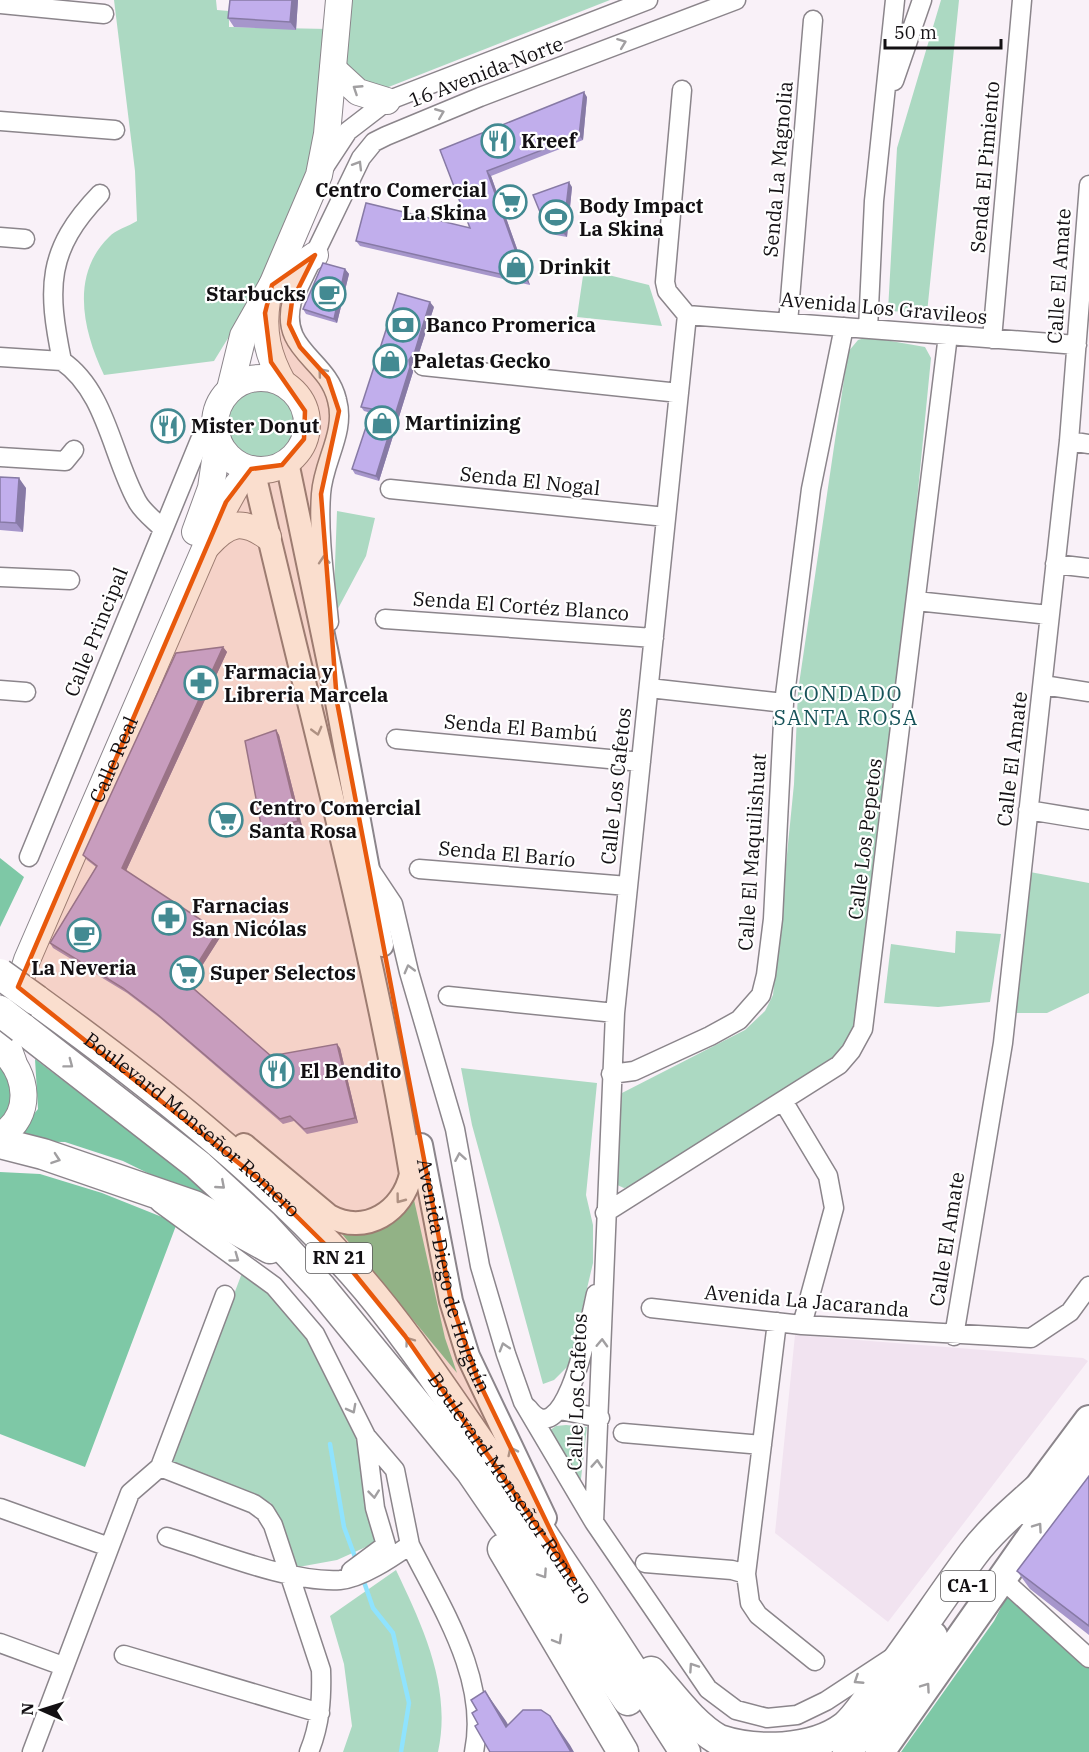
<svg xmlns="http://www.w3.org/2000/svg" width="1089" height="1752" font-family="'IBM Plex Serif',serif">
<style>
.built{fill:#f1e3f0}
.green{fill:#acd9c2}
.forest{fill:#7ec8a6}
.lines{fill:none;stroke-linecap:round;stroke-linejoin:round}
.stream{stroke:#8fe3fe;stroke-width:4.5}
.minor-casing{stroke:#8b858b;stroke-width:21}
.tertiary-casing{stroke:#8b858b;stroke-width:26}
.secondary-casing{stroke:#8b858b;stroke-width:28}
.primary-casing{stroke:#8b858b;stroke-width:32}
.trunk-casing{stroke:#8b858b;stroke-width:33}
.minor{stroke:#fff;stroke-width:18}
.tertiary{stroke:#fff;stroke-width:22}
.secondary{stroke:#fff;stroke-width:26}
.primary{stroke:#fff;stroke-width:28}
.trunk{stroke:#fff;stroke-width:30}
.trunk-bridge-casing{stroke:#8b858b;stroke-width:33;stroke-linecap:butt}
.trunk-bridge{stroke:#fff;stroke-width:30}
.wall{fill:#a696cb}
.shaded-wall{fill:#877aa5}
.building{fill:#c1aeec;stroke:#877aa5;stroke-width:1.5}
.oneway{stroke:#a19fa1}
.marked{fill:#e8590c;fill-opacity:0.2;stroke:#e8590c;stroke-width:4.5;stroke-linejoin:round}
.labels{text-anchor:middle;stroke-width:4.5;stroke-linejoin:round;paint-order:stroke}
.shield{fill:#fff;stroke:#5a585a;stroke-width:1.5}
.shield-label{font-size:18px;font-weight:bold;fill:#131013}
.street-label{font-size:20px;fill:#131013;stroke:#fff}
.poi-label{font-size:20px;font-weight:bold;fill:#131013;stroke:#fff;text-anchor:start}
.neighbourhood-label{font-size:21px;letter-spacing:1.5px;fill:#175359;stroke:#fff}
</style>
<rect width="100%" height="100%" fill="#f9f1f8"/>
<path class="built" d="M 795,1335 L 1083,1358 L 1088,1361 L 888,1622 L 775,1533 Z"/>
<path class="green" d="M 114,0 L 216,0 L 217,10 L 229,11 L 229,27 L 328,29 L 318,126 L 299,196 L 263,281 L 214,361 L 104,375 C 83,331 70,275 109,237 C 115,230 129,226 137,221 L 135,171 Z
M 351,0 L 610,0 L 386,88 L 363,81 L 345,64 Z
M 941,0 L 959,0 L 927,313 L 888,311 L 897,148 Z
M 584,269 L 649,285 L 662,326 L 577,317 Z
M 868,337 L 925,347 L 931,358 L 907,603 L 853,1032 L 844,1050 L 816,1069 L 633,1186 L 624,1188 L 615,1184 L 620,1094 L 745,1030 L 765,1011 L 773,995 L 794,784 L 798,691 L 848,352 L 858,340 Z
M227 423a34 34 0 1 1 68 0a34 34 0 1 1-68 0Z
M 337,511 L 375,518 L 366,556 L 333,618 Z
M 1030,872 L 1089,883 L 1089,993 L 1047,1013 L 1014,1013 Z
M 956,931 L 1001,934 L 990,1002 L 938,1007 L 884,1003 L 891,944 L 955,953 Z
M 461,1068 L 597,1083 L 586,1195 L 593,1225 L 593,1263 L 569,1365 L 554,1380 L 543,1384 L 472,1125 Z
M 245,1265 L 309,1336 L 331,1374 L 341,1406 L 357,1437 L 365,1507 L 377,1542 L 337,1560 L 293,1568 L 271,1503 L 170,1464 Z
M 566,1425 L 587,1427 L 580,1487 L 549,1431 L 556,1426 Z
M 396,1570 C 423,1627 452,1688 438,1752 L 343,1752 L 352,1726 L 344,1664 L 330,1616 Z"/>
<path class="forest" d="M 0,858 L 24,877 L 0,927 Z
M 0,1055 L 18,1097 L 0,1128 Z
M 35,1059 L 225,1204 L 207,1202 L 123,1161 L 65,1142 L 12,1141 L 38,1109 Z
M 0,1172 L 40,1174 L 102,1193 L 177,1223 L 85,1467 L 0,1434 Z
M 412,1191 L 445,1338 L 457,1373 L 342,1234 C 383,1236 391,1222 412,1191 Z
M 1008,1594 L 1089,1654 L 1089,1752 L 901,1752 L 994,1621 Z"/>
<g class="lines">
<path class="stream" d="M 330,1444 L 344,1527 L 355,1557
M 363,1579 L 373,1608 L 393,1633 L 409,1703 L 401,1752"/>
<g class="minor-casing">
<path id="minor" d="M 0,4 L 104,14
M 894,81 L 922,0
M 682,90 L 665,282 L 667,291 L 687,315
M 0,121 L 115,130
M 325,166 L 348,131 L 387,101 L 648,0
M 100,194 C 46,250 47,288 62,361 C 106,391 112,456 137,501 C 142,511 154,520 162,528
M 0,237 L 25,239
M 687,315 L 1077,345
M 788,323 L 813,20
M 868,329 L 874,201 L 895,0
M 992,339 L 1022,0
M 0,357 L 62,361
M 423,366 L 679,393
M 1069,441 L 1089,444
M 0,457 L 65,461 L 74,450
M 390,489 L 666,517
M 1055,564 L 1089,568
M 0,577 L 70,580
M 916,601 L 1049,615
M 385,619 L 654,638
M 329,622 C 325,580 318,535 321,494 C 323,461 346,433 337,400 C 327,358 279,351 292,301 L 361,158 L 374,142 L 386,136 L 480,97 L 736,0
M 1043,685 L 1089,692
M 649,688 L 784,703
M 0,690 L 26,692
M 396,739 L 641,762
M 1028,810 L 1089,820
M 29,857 L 200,440 L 216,433
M 369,868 L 393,904 L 409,972 L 455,1129 L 480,1266 L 506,1354 L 523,1402 L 594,1522 L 708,1689 L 736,1710 L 767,1718 L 797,1715 L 826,1701 L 890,1659
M 419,869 L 628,886
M 448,996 L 615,1013
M 611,1074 L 634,1071 L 710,1036 L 739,1020 L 761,995 L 766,975 L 773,919 L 784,703 L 811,489 L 844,327
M 783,1101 L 828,1176 L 834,1208 L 802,1325
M 160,1203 L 274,1286 L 315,1334 L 366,1436 L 395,1470 L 410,1545 C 391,1558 362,1578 340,1580 C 290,1583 216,1552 167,1537
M 605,1213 L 839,1065 L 851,1051 L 863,1029 L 948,335
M 651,1308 L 802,1325 L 1031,1338 L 1070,1312 L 1089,1286
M 777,1322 L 746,1574 L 750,1603 L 758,1615 L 815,1661
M 954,1336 L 1003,1043 L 1069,441 L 1089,185
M 528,1408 C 566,1459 591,1314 596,1294
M 560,1410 L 600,1418
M 623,1433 L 762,1445
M 160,1467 L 254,1504 L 265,1512 L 273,1525 L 321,1670 C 322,1699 320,1725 309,1752
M 0,1508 L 109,1547
M 594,1522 L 615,1013 L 687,315
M 410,1545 C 441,1607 489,1679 474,1752
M 645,1563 L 732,1570 L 746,1574
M 351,1571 L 386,1545 L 375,1508 L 366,1436
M 1002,1579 L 1089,1658
M 0,1643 L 63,1666
M 124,1655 L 320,1713
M 32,1752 L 130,1493 L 160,1467 L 225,1295"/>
</g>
<g class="tertiary-casing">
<g id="tertiary">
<path d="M 287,462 L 337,702 L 382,945"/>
<path d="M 244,1145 L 329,1216 C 366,1236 403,1211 411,1174 C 372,936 307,704 253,469"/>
<path id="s1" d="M 421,1145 L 451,1301 L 468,1356 L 545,1518"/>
</g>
</g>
<g class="secondary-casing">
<g id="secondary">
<path d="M 333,69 L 358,92 L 387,101"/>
<path d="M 272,285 L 315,255"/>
<path d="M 267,301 C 262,332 268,356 283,383"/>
<circle cx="261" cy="424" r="46"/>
<path d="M 230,389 L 243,336 L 272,285 L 319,175 L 327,134 L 339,0"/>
<path d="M 195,532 L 211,488 L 218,440"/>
<path d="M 208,545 C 229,522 242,519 268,537"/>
<path id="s2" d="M 13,1061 L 6,1042 L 5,1027 L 27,960 L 217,521 L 237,485 L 251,469"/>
<path d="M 0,1136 C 34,1115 28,1074 2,1050"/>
</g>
</g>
<g class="primary-casing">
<path id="primary" d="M 1022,1510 L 1089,1420
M 847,1752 L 880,1712 L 933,1636
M 880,1752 L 1089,1455"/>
</g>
<g class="trunk-casing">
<g id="trunk">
<path id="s3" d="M 36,1000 C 148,1081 261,1170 353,1272 C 401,1326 441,1387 482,1446 C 552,1547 619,1648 685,1752"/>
<path d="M 22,1028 L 198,1165 L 262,1224 L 321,1288 L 471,1471 L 628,1700"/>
<path d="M 0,1143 L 43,1154 L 194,1206 L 270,1248"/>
<path d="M 503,1549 L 623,1752"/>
<path d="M 651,1672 C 671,1694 692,1725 719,1740 C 755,1752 812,1752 845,1727 C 856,1718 865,1703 874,1692 C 909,1647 939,1600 973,1554 C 991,1530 1015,1510 1037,1490"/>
</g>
</g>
<use href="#minor" class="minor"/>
<use href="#tertiary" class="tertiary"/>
<use href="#secondary" class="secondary"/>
<use href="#primary" class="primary"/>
<use href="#trunk" class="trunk"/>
<g class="trunk-bridge-casing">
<path id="trunk-bridge" d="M 0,974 L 36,1000
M 0,1011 L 22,1028"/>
</g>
<use href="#trunk-bridge" class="trunk-bridge"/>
</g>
<path class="wall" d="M 230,0 L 298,0 L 296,30 L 234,27 L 228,18 Z
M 587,97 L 583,140 L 491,176 L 530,285 L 360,246 L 356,241 L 470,228 L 440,150 Z
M 572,187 L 567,237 L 550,234 L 547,229 Z
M 345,269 L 349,274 L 337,323 L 306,314 L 303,309 Z
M 434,307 L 418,356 L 412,364 L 413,372 L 379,481 L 355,474 L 352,469 L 371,413 L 364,411 L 361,407 Z
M 0,477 L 26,488 L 23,532 L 0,530 Z
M 223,647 L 227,652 L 126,871 L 221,936 L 190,985 L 271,1056 L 340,1048 L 358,1123 L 307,1134 L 294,1121 L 283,1124 L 160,1018 L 127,993 L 53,948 L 50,943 L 96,867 L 87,860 L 83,855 Z
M 276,730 L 279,735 L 302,826 L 265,835 L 262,830 Z
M 1089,1476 L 1089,1635 L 1030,1589 L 1017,1571 Z"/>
<path class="shaded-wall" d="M 292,0 L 298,0 L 296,30 L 290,22 Z
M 584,92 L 587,97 L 583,140 L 579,136 Z
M 487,171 L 491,176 L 530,285 L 526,280 Z
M 569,182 L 572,187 L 567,237 L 563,233 Z
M 345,269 L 349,274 L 337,323 L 334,319 Z
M 430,302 L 434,307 L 418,356 L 412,364 L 413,372 L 379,481 L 376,476 L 409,360 Z
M 19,478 L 26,488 L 23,532 L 16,523 Z
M 223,647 L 227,652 L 125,873 L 122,868 Z
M 276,730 L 279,735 L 302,826 L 298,821 Z
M 218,931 L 221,936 L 189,986 L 186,982 Z
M 337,1044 L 340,1048 L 358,1123 L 355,1118 Z
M 485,1691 L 506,1721 L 524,1752 L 506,1727 Z
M 550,1716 L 570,1745 L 574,1752 L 571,1752 Z"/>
<path class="building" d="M 230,0 L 292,0 L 290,22 L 228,18 Z
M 584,92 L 579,136 L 487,171 L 526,280 L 356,241 L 366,203 L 470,228 L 440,150 Z
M 569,182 L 563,233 L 547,229 L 533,195 Z
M 323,263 L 345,269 L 334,319 L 303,309 Z
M 398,293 L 430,302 L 415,351 L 409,360 L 410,367 L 376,476 L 352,469 L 372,409 L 361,407 Z
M 0,477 L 19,478 L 16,523 L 0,522 Z
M 223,647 L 122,868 L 218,931 L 186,982 L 271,1056 L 337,1044 L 355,1118 L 304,1129 L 290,1116 L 280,1119 L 157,1014 L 123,988 L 50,943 L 97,866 L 83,855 L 176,653 Z
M 276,730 L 298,821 L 262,830 L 245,741 Z
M 1089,1476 L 1089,1626 L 1017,1571 Z
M 485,1691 L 506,1727 L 523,1710 L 541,1710 L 550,1716 L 571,1752 L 490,1752 L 475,1726 L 478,1724 L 472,1713 L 477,1710 L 471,1700 Z"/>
<defs><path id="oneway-chevron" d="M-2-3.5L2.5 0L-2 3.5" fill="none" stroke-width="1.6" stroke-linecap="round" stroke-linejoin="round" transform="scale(1.5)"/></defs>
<g class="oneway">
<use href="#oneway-chevron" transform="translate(622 43) rotate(-21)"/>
<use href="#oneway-chevron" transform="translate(357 89) rotate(-147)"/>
<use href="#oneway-chevron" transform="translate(440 113) rotate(-22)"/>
<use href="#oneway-chevron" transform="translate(358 165) rotate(-59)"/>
<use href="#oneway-chevron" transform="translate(322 372) rotate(-130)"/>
<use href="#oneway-chevron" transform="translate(324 560) rotate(-94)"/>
<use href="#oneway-chevron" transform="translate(317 731) rotate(75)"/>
<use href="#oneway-chevron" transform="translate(409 969) rotate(-105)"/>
<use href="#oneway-chevron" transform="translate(69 1064) rotate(37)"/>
<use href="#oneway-chevron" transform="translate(460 1157) rotate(-100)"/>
<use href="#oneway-chevron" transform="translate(56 1159) rotate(19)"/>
<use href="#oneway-chevron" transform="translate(221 1185) rotate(41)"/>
<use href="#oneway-chevron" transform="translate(400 1199) rotate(127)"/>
<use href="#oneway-chevron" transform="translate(235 1258) rotate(36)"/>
<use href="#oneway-chevron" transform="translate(409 1341) rotate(-126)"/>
<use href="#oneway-chevron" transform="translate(602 1343) rotate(-88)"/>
<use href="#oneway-chevron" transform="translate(504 1347) rotate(-107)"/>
<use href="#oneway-chevron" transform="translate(352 1409) rotate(62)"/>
<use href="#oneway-chevron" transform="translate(512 1451) rotate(-116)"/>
<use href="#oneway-chevron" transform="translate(597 1464) rotate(-86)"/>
<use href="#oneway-chevron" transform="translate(374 1494) rotate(84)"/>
<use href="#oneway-chevron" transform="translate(1038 1527) rotate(-55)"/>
<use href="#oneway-chevron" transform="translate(543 1574) rotate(56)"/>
<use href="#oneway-chevron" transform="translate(558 1640) rotate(60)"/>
<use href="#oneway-chevron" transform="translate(693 1667) rotate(-124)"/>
<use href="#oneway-chevron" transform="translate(858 1680) rotate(147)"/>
<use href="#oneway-chevron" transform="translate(926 1687) rotate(-55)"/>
</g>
<path class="marked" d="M 315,255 L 292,301 L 289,324 L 300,347 L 328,378 L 339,411 L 321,494 L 337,702 L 451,1301 L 478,1380 L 574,1579 L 405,1336 L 353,1272 L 260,1180 L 18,987 L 226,502 L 251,469 L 282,465 L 304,439 L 305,411 L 271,362 L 265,313 L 272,285 Z"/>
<defs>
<g id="restaurant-ring" transform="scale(1.725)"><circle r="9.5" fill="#fff" stroke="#438a92" stroke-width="1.5"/><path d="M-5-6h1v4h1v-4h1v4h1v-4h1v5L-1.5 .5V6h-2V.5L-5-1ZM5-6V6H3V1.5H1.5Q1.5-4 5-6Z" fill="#438a92"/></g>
<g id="supermarket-ring" transform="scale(1.725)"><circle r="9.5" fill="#fff" stroke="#438a92" stroke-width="1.5"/><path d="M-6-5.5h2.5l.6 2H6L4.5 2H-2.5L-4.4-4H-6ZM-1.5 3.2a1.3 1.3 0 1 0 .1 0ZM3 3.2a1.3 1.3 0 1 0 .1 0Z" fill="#438a92"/></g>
<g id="stadium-ring" transform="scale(1.725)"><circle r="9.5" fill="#fff" stroke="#438a92" stroke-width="1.5"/><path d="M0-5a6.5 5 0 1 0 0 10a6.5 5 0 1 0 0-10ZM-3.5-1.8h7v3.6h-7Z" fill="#438a92"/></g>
<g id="shop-ring" transform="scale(1.725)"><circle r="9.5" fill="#fff" stroke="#438a92" stroke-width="1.5"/><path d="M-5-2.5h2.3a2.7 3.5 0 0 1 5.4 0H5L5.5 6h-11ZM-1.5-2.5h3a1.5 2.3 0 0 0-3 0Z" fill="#438a92"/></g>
<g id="cafe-ring" transform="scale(1.725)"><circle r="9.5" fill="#fff" stroke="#438a92" stroke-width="1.5"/><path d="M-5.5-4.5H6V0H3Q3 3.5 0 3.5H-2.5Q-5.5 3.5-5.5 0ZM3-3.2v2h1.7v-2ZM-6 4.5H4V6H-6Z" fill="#438a92"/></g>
<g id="bank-ring" transform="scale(1.725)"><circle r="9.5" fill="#fff" stroke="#438a92" stroke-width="1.5"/><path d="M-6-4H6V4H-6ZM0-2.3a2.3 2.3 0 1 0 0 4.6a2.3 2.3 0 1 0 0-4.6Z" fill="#438a92"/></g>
<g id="pharmacy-ring" transform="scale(1.725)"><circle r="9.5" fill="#fff" stroke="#438a92" stroke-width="1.5"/><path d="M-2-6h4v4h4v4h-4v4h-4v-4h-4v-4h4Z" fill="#438a92"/></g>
</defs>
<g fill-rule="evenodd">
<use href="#restaurant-ring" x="498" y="141"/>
<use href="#supermarket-ring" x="510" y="202"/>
<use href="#stadium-ring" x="556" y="217"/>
<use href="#shop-ring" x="516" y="267"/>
<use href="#cafe-ring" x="329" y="294"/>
<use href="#bank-ring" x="403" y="325"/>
<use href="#shop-ring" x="390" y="361"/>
<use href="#shop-ring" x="382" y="423"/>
<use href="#restaurant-ring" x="168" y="426"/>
<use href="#pharmacy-ring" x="201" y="683"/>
<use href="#supermarket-ring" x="226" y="820"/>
<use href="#pharmacy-ring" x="169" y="918"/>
<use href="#cafe-ring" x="84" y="935"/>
<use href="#supermarket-ring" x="187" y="973"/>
<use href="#restaurant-ring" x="277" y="1071"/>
</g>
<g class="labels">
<g class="shield">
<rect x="306" y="1243" width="66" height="30" rx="4.5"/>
<rect x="941" y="1571" width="54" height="30" rx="4.5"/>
</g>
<g class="shield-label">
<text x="339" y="1264">RN 21</text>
<text x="968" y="1592">CA-1</text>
</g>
<g class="street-label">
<text transform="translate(486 72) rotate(-21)" y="7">16 Avenida Norte</text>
<text transform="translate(985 167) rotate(-85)" y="7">Senda El Pimiento</text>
<text transform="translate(778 169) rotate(-85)" y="7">Senda La Magnolia</text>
<text transform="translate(1059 276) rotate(-86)" y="7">Calle El Amate</text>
<text transform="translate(884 308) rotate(5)" y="7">Avenida Los Gravileos</text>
<text transform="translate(530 481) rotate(6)" y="7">Senda El Nogal</text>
<text transform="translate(521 606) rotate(4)" y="7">Senda El Cortéz Blanco</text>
<text transform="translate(96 632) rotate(-68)" y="7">Calle Principal</text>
<text transform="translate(521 728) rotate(5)" y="7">Senda El Bambú</text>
<text transform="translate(1012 759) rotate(-83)" y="7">Calle El Amate</text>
<text dy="7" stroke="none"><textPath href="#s2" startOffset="324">Calle Real</textPath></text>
<text transform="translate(616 786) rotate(-84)" y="7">Calle Los Cafetos</text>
<text transform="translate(865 839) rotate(-83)" y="7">Calle Los Pepetos</text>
<text transform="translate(752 852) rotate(-86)" y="7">Calle El Maquilishuat</text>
<text transform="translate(507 854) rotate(5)" y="7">Senda El Barío</text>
<text dy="7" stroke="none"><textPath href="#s3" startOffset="200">Boulevard Monseñor Romero</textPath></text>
<text transform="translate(947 1239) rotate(-81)" y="7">Calle El Amate</text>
<text dy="7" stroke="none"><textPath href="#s1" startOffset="135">Avenida Diego de Holguín</textPath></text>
<text transform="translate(807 1301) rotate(5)" y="7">Avenida La Jacaranda</text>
<text transform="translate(577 1392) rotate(-88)" y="7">Calle Los Cafetos</text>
<text dy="7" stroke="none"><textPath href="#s3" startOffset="686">Boulevard Monseñor Romero</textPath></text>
</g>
<g class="poi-label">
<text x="521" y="148">Kreef</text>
<text x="487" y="197" text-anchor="end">Centro Comercial<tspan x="487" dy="23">La Skina</tspan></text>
<text x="579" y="213">Body Impact<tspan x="579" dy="23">La Skina</tspan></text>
<text x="539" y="274">Drinkit</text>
<text x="306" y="301" text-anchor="end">Starbucks</text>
<text x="426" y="332">Banco Promerica</text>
<text x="413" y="368">Paletas Gecko</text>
<text x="405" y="430">Martinizing</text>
<text x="191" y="433">Mister Donut</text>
<text x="224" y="679">Farmacia y<tspan x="224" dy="23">Libreria Marcela</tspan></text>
<text x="249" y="815">Centro Comercial<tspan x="249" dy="23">Santa Rosa</tspan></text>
<text x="192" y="913">Farnacias<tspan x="192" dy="23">San Nicólas</tspan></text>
<text x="84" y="975" text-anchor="middle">La Neveria</text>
<text x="210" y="980">Super Selectos</text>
<text x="300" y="1078">El Bendito</text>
</g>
<g class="neighbourhood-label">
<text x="846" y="701">CONDADO<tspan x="846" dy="24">SANTA ROSA</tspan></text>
</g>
</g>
<g transform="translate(42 1710) rotate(273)" stroke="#ffffff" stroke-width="4.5" paint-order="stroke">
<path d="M0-4.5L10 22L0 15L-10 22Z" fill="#131013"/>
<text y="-9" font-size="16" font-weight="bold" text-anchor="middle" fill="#131013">N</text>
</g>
<path d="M885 39v9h116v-9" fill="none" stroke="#131013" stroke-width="3"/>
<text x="894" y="39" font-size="18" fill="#131013" stroke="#ffffff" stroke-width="4.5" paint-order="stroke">50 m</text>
</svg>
